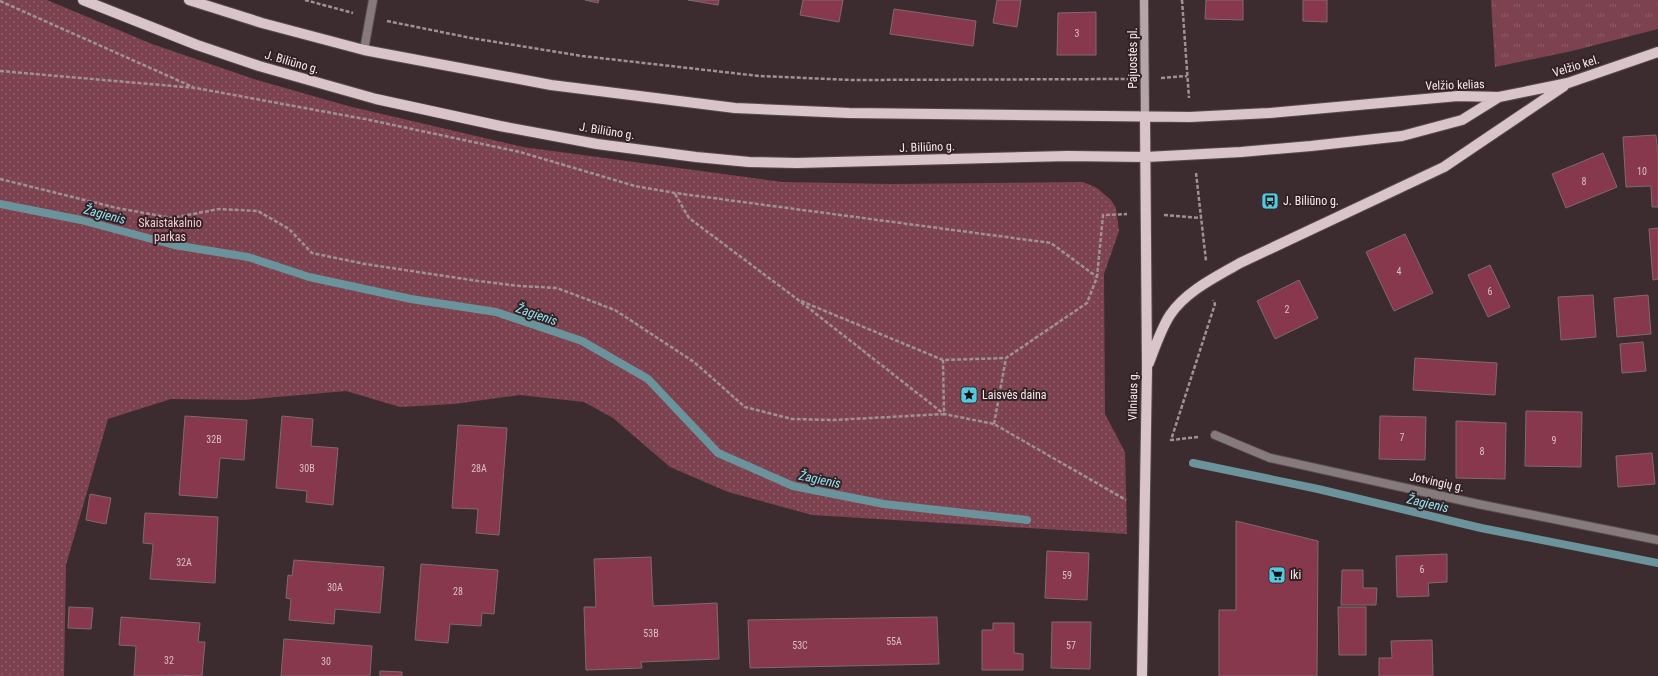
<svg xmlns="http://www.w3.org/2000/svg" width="1658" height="676" font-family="'Roboto Condensed',sans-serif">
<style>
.grass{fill:url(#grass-tufts)}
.park{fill:url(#park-dots)}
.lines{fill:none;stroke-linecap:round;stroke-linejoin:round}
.stream{stroke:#6a939b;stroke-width:8}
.building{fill:#87384d;stroke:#7f6a6e}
.street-casing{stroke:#5b4b4d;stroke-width:10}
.secondary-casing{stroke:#5b4b4d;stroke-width:10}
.primary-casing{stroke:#5b4b4d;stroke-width:12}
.path{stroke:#9f9194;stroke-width:2.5;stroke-dasharray:4 2;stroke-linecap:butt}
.street{stroke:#857b7d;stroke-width:8}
.secondary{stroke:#b4a5a8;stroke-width:8}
.primary{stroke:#d9c5c9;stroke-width:10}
.labels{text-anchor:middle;stroke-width:4;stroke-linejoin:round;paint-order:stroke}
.number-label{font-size:10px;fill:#dbbec5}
.street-label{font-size:12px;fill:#f7ebed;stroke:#332225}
.poi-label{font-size:12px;fill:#f7ebed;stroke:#332225;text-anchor:start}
.park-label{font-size:12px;fill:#fac9d2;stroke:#332225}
.water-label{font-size:13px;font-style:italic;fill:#92e7f6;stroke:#332225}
</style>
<defs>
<pattern id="grass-tufts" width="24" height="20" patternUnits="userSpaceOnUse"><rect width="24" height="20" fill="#7c424f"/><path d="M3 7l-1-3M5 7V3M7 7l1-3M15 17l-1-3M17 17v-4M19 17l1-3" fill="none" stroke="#8f5d69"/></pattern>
<pattern id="park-dots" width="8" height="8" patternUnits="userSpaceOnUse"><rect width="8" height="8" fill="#7c424f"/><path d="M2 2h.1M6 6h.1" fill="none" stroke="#8f5d69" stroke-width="1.8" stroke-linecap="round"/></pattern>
</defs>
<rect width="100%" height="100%" fill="#3d2c2f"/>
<path class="grass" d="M 1491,0 L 1658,0 L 1658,29 L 1572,51 L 1495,67 Z"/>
<path class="park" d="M 0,0 L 47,0 L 152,44 L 257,80 L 348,106 L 523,147 L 782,182 L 892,184 L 1083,182 L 1097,188 L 1111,200 L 1116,208 L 1119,231 L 1104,274 L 1105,414 L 1125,452 L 1127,534 L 812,515 L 728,492 L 670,467 L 613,418 L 584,402 L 520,395 L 454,404 L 400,407 L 346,391 L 244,400 L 171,399 L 108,419 L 66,565 L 64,676 L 0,676 Z"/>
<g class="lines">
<path class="stream" d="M 0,204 L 81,220 L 174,245 L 248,257 L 309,277 L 411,299 L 496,312 L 582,341 L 648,379 L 718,453 L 793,486 L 884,504 L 1027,520
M 1193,463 L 1318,489 L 1481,528 L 1658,563"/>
</g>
<path class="building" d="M 585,0 L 599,0 L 598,3 Z
M 688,0 L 719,0 L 718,5 Z
M 803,0 L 843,0 L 839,22 L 800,15 Z
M 997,0 L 1021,0 L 1017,27 L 993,23 Z
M 1206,0 L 1243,0 L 1243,20 L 1205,19 Z
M 1303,0 L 1327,0 L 1327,22 L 1303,21 Z
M 894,9 L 976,21 L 973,46 L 890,34 Z
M 1096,12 L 1096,55 L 1057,55 L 1058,13 Z
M 1656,135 L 1658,155 L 1658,207 L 1652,207 L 1651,186 L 1626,187 L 1623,137 Z
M 1603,153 L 1617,187 L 1566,208 L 1552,174 Z
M 1658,228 L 1658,279 L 1653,280 L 1649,229 Z
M 1405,234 L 1433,293 L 1394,311 L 1366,252 Z
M 1490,265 L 1510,307 L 1488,317 L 1468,275 Z
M 1299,280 L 1318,318 L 1275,339 L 1257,301 Z
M 1593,295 L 1596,337 L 1561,340 L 1558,297 Z
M 1648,295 L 1651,334 L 1617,337 L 1614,298 Z
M 1643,342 L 1646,371 L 1622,373 L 1620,344 Z
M 1415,358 L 1497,363 L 1495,395 L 1413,390 Z
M 1526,411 L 1582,412 L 1581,467 L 1525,466 Z
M 185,416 L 247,420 L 244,460 L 220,458 L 217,498 L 179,495 Z
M 282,416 L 313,419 L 311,446 L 338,448 L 333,505 L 306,502 L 307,491 L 276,488 Z
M 1380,416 L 1426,417 L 1425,460 L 1379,459 Z
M 1456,421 L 1506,423 L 1505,479 L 1456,478 Z
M 458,425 L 507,428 L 499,535 L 476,533 L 478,509 L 452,508 Z
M 1652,453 L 1655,484 L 1618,487 L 1616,456 Z
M 90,494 L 111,498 L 106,524 L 86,520 Z
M 145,513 L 218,517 L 215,583 L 150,579 L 153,544 L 143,543 Z
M 1236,521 L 1318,541 L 1317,676 L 1219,676 L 1219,610 L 1236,610 Z
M 1047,551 L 1089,553 L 1087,600 L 1045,598 Z
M 1447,554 L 1447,582 L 1428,583 L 1429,596 L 1397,597 L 1396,556 Z
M 651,557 L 653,606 L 717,603 L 719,659 L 641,662 L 642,668 L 586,670 L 584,607 L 596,607 L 594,559 Z
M 294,560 L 384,567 L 380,613 L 335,609 L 334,624 L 289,620 L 291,599 L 286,598 L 288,575 L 292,576 Z
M 421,564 L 498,570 L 494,614 L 482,613 L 481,626 L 450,624 L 448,643 L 415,640 Z
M 1342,570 L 1363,570 L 1363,588 L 1377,588 L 1376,605 L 1341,605 Z
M 69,607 L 93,608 L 91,629 L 68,628 Z
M 1338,607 L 1366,607 L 1366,655 L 1339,655 Z
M 121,617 L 200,623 L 198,642 L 205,642 L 202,676 L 168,675 L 168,676 L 134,676 L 136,646 L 119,645 Z
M 937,617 L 939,664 L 750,668 L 748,620 Z
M 1052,622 L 1091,622 L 1090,669 L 1051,668 Z
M 993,623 L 1014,623 L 1014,653 L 1023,654 L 1023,670 L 982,670 L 982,630 L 993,630 Z
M 284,639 L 372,646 L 370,676 L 281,676 Z
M 1432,640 L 1433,676 L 1379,676 L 1379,658 L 1392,658 L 1391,641 Z
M 380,671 L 402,672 L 402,676 L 380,676 Z"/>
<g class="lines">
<g class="street-casing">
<path id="street" d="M 364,50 L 373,0
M 1215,435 L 1270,458 L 1478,504 L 1658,540"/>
</g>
<g class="secondary-casing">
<path id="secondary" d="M 1144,0 L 1145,117"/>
</g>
<g class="primary-casing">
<path id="primary" d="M 83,0 L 197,45 L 259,66 L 376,99 L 500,126 L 597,144 L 696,157 L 749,162 L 797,163 L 1068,156 L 1146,157 L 1241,152 L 1311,146 L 1402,136 L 1462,120 L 1499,97
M 189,0 L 262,23 L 364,50 L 551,85 L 735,108 L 849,113 L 1190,117 L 1269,113 L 1458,96 L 1499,97 L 1568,83 L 1658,52
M 1149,363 C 1155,347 1161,329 1170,315 C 1186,291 1216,277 1240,263 L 1444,167 L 1564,86
M 1142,676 L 1147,368 L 1145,117"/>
</g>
<path class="path" d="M 305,0 L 353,13
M 1182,0 L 1189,98
M 0,1 L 193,87
M 387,21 L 471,38 L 582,56 L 759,76 L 852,80 L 1128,79
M 0,71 L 196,88 L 370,120 L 520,152 L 635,186 L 675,193 L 1051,243 L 1097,277
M 1161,78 L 1187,76
M 1196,173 L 1206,261
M 0,179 L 117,208 L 172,218 L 219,209 L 258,211 L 289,229 L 312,253 L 365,264 L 478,281 L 520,286 L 557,288 L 615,310 L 694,362 L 745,407 L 792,419 L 834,420 L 944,414 L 943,360
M 675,194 L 689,218 L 797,299 L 944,414 L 994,424 L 1126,500
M 1164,215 L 1201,218
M 801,301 L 943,360 L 1006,358
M 994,424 L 1006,358 L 1087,303 L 1097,277 L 1103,215 L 1127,214
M 1198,437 L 1171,440 L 1215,304 L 1213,300"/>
<use href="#street" class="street"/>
<use href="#secondary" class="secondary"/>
<use href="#primary" class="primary"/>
</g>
<defs>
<g id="bus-square" transform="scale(0.9)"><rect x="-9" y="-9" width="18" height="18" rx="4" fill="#54cade" stroke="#332225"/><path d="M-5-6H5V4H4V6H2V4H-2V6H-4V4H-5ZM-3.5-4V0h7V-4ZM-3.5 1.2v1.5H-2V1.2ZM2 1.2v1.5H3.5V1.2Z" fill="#111"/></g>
<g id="sight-square" transform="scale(0.9)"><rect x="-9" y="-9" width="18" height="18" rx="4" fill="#54cade" stroke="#332225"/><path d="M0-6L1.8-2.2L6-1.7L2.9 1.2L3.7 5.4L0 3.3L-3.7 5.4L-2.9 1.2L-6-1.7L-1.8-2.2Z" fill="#111"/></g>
<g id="supermarket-square" transform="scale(0.9)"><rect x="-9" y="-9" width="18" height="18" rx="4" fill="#54cade" stroke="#332225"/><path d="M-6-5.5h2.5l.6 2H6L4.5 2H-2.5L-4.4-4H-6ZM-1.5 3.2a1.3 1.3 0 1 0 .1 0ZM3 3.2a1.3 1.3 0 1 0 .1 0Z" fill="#111"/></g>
</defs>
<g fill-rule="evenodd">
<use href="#bus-square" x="1270" y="201"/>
<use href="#sight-square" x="969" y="395"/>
<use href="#supermarket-square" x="1277" y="575"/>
</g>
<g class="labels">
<g class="number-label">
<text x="1077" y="37">3</text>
<text x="1642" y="175">10</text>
<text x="1584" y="185">8</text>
<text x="1399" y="275">4</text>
<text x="1490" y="295">6</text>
<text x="1287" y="313">2</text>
<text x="1402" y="441">7</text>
<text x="214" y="443">32B</text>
<text x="1554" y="444">9</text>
<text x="1482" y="455">8</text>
<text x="307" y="472">30B</text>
<text x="479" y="472">28A</text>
<text x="184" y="566">32A</text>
<text x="1422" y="573">6</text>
<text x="1067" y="579">59</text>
<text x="335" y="591">30A</text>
<text x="458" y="595">28</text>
<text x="651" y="637">53B</text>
<text x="894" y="645">55A</text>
<text x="800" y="649">53C</text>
<text x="1071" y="649">57</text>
<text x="169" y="664">32</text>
<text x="326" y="665">30</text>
</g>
<g class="street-label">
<text transform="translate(1133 58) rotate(-90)" y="4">Pajuostės pl.</text>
<text transform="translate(292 62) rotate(16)" y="4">J. Biliūno g.</text>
<text transform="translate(1576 66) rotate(-17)" y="4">Velžio kel.</text>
<text transform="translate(1455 85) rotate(-2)" y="4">Velžio kelias</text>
<text transform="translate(607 131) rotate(9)" y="4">J. Biliūno g.</text>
<text transform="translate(927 147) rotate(-2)" y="4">J. Biliūno g.</text>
<text transform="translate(1133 396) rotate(-89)" y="4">Vilniaus g.</text>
<text transform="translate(1437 482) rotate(12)" y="4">Jotvingių g.</text>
</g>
<g class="poi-label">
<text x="1283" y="205">J. Biliūno g.</text>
<text x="982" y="399">Laisvės daina</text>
<text x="1290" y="579">Iki</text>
</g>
<g class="park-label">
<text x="170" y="227">Skaistakalnio<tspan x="170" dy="14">parkas</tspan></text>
</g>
<g class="water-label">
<text transform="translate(105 214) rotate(15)" y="5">Žagienis</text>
<text transform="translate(537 314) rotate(19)" y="5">Žagienis</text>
<text transform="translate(820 479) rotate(12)" y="5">Žagienis</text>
<text transform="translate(1428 503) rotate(13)" y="5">Žagienis</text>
</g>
</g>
</svg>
